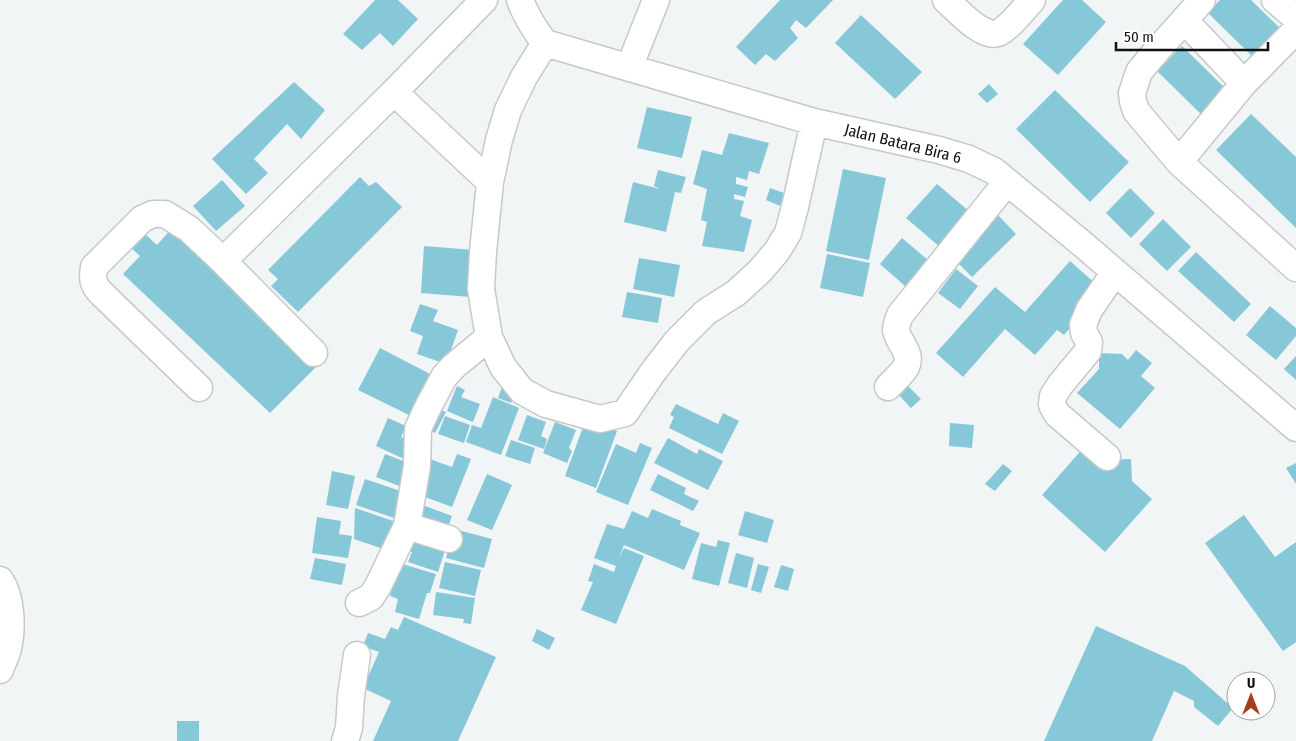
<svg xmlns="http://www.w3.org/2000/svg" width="1296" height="741" font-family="'Fira Sans Condensed',sans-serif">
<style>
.building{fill:#86c7d8}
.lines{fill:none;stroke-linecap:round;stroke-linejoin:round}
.minor-casing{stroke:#c5c9ca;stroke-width:29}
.minor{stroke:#fff;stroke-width:26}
.labels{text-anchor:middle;stroke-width:4.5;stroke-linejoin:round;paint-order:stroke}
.street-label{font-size:16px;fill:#101112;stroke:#fff}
</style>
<rect width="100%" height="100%" fill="#f1f5f6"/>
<path class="building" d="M 375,0 L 398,0 L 418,19 L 393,46 L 380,33 L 362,50 L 343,34 Z
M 780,0 L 833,0 L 806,28 L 796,20 L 790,28 L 798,38 L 775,61 L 766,54 L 755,65 L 736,47 Z
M 1063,0 L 1082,0 L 1106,22 L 1058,75 L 1023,44 Z
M 1220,0 L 1251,0 L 1285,33 L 1257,61 L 1208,13 Z
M 861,15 L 922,72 L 895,99 L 835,43 Z
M 1182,46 L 1229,92 L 1204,117 L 1157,71 Z
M 294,82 L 325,110 L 301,139 L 287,124 L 254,159 L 268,173 L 246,194 L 212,159 Z
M 989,84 L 998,94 L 987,103 L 978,94 Z
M 1055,90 L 1129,162 L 1090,202 L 1016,129 Z
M 647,107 L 692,117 L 682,158 L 637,148 Z
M 1251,114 L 1296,157 L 1296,228 L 1216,150 Z
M 729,133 L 769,143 L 759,174 L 749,171 L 747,180 L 736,177 L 736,184 L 748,187 L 745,197 L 734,194 L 734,199 L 744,201 L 740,216 L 752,220 L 744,252 L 702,246 L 707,222 L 701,220 L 707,189 L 693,184 L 702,150 L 722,155 Z
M 843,169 L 886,178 L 869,260 L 826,251 Z
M 658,170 L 686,177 L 681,193 L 675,192 L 666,232 L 624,222 L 633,182 L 660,189 L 654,186 Z
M 360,177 L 369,186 L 376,182 L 402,207 L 298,312 L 271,286 L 278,279 L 268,270 Z
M 222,180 L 245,206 L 216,231 L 193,206 Z
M 937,184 L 970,212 L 940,247 L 906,218 Z
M 770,188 L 784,193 L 780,206 L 766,200 Z
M 1130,188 L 1155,213 L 1131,238 L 1106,213 Z
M 996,213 L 1016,234 L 972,277 L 951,256 Z
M 1163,219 L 1191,247 L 1167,271 L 1139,244 Z
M 175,225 L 320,363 L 270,413 L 123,274 L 140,256 L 130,247 L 144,233 L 157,245 Z
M 902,238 L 928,260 L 905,286 L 880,264 Z
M 424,246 L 474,250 L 471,297 L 421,293 Z
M 1196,252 L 1251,304 L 1234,322 L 1178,271 Z
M 827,254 L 870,263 L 863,297 L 820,288 Z
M 639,258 L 680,265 L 674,297 L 633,289 Z
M 1070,261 L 1097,285 L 1083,313 L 1064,335 L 1057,330 L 1035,355 L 1005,329 L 963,377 L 936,353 L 995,287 L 1025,312 Z
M 956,269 L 978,286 L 960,309 L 938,293 Z
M 627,292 L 662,298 L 658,323 L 622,317 Z
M 420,304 L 438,310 L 433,321 L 458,330 L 446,364 L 417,354 L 423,336 L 410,331 Z
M 1270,306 L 1296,328 L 1296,336 L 1276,360 L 1246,335 Z
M 380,348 L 432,375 L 411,416 L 358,390 Z
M 1136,350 L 1152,363 L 1141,376 L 1155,388 L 1120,429 L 1077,393 L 1099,369 L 1099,353 L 1122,354 L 1128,360 Z
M 1296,356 L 1296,380 L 1284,369 Z
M 904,382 L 921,399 L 911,408 L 895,391 Z
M 503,384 L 516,389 L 511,403 L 498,398 Z
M 457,386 L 465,390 L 461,397 L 480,404 L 473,422 L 447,411 Z
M 493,397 L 519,408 L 501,455 L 466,442 L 472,425 L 481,428 Z
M 676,404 L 718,424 L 723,413 L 739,421 L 722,454 L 669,428 L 674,417 L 670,415 Z
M 432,405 L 446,412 L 435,433 L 422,426 Z
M 527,415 L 546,422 L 541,436 L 547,439 L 544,449 L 518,440 Z
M 445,416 L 470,425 L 464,443 L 438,434 Z
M 388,418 L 406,426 L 401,437 L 412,441 L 404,459 L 376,446 Z
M 586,419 L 617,431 L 596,488 L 565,476 Z
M 555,422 L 576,430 L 569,448 L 572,451 L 567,463 L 543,453 Z
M 950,423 L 974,425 L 972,448 L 949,446 Z
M 668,438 L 697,454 L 699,449 L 723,461 L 708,490 L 654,463 Z
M 511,440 L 535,448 L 530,464 L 505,456 Z
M 640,443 L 652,448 L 628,505 L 596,492 L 616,444 L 636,453 Z
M 1085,446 L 1101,460 L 1131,459 L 1132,481 L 1152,499 L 1105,552 L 1042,495 Z
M 385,454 L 411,464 L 402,487 L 376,477 Z
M 457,454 L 471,459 L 452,507 L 414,493 L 427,458 L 452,467 Z
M 1296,463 L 1296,484 L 1286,468 Z
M 1003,464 L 1012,471 L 995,491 L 985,484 Z
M 332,471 L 355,476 L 348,509 L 326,505 Z
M 487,474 L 512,485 L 492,530 L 467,520 Z
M 658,474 L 686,488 L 684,494 L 699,501 L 693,511 L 650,490 Z
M 365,479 L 409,494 L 400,520 L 356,505 Z
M 417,503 L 452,516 L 445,535 L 409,523 Z
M 355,508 L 402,524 L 392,552 L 354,539 Z
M 652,509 L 681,521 L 680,525 L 700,533 L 684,570 L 624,545 L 618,560 L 624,548 L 644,556 L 616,624 L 581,610 L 593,582 L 588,581 L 594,564 L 614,572 L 616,566 L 594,558 L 607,524 L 624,529 L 632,511 L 648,518 Z
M 745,511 L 774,520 L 767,543 L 738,535 Z
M 1244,515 L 1275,557 L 1296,542 L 1296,642 L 1283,651 L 1205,543 Z
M 317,517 L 341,521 L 339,534 L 352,536 L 348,558 L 312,553 Z
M 408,529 L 448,541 L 438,572 L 408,562 L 412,552 L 401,549 Z
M 454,529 L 492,539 L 484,568 L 446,558 Z
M 718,540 L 730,543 L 719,586 L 692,579 L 701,543 L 716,547 Z
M 736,553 L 754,558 L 747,588 L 728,583 Z
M 315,558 L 346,564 L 342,585 L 310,579 Z
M 445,562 L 481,570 L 475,596 L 439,588 Z
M 399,563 L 436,574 L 430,593 L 427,593 L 419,619 L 395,612 L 398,599 L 390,596 Z
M 758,564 L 769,567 L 761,593 L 751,590 Z
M 781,565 L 794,569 L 788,591 L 774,587 Z
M 436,592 L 475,598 L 471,624 L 463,623 L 464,619 L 433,615 Z
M 404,617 L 496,657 L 458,741 L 373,741 L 391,701 L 363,688 L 379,652 L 363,646 L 368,633 L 385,639 L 391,627 L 398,630 Z
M 1096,626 L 1185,666 L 1233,708 L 1218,726 L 1194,707 L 1194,701 L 1174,691 L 1152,741 L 1044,741 Z
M 537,629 L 555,638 L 549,650 L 532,641 Z
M 177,721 L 199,721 L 199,741 L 177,741 Z"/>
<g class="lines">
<g class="minor-casing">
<path id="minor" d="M 484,0 L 394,92 L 490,182
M 520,0 C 526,16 534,29 545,43
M 946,0 C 956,9 983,39 998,33 C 1008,29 1024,9 1032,0
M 1202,0 L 1153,55 L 1139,72 L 1132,93 L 1133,101 L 1136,111 L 1179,162 L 1296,268
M 1275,0 L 1296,18
M 1184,20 L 1244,83
M 545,43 L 814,122 L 939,150 L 969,159 L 994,171 L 1086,247 L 1296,428
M 545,43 L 524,77 L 508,110 L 499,140 L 490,182 L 483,252 L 481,289 L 489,337 L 503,367 L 522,391 L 546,404 L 600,419 L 625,413 L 653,372 L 677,341 L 706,312 L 736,293 L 760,271 L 777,251 L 788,233 L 795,207 L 814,122
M 629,68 L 656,0
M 1179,162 L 1244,83 L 1296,30
M 223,261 L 394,92
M 888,387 C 893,381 902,374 906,367 C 913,353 898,343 896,330 C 896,325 898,320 900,315 L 1007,182
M 199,388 L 101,293 C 93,285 92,279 94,267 L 142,219 L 153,214 L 165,214 L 189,229 L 223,261 L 314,353
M 1107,457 L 1057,414 L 1052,405 L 1053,396 L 1060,385 L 1088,351 L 1089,342 L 1084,333 L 1083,325 L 1089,310 L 1115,272
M 407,526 L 449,539
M 0,580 C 12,597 13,632 7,652 C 5,658 2,664 0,670
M 359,603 L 371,597 L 378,586 L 407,526 L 417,466 L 418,429 L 426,411 L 444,377 L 453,367 L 489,337
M 345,741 L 349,728 L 351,696 L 357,655"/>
</g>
<use href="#minor" class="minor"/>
</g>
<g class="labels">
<g class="street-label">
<text transform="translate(903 143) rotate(14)" y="6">Jalan Batara Bira 6</text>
</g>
</g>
<g transform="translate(1251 696)"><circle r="24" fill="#ffffff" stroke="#9fa0a0"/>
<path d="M0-4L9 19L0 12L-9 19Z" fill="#a53d21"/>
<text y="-8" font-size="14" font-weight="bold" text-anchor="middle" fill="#101112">U</text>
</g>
<path d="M1116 42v8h152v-8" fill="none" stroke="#101112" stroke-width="2.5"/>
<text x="1124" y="42" font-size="15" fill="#101112" stroke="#ffffff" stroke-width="4" paint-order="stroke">50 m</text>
</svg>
